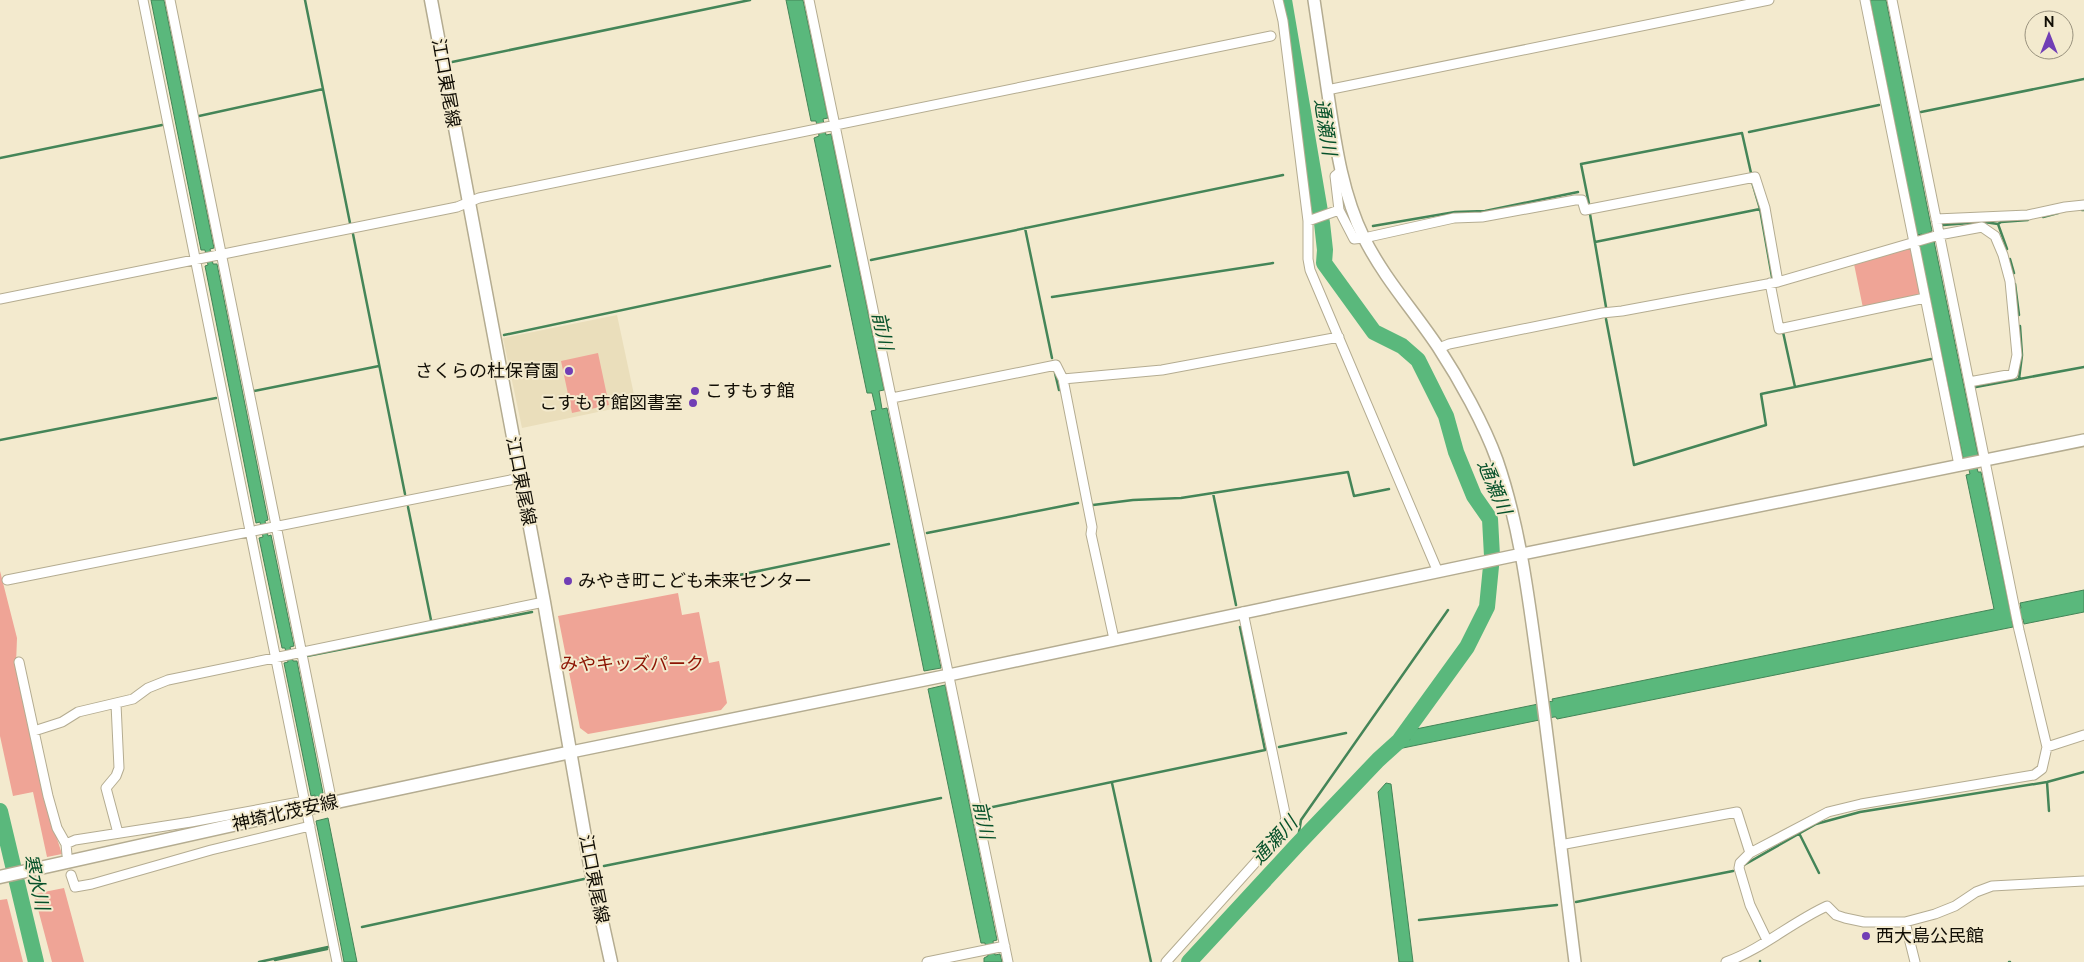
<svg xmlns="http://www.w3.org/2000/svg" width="2084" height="962" font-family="Raleway,'Noto Sans JP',sans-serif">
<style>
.built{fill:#eadebb}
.green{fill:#efa496}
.water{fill:#5ab87c;stroke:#448558}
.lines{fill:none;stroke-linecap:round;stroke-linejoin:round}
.stream{stroke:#448558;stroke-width:2.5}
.river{stroke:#5ab87c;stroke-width:16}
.minor-casing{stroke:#b4ac91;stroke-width:11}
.tertiary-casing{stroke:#b4ac91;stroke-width:14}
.secondary-casing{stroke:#b4ac91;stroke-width:15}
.minor{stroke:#fff;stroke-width:9}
.tertiary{stroke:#fff;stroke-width:11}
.secondary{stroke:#fff;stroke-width:12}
.poi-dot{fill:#713eb5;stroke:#f3eace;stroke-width:2}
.labels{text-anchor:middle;stroke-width:4;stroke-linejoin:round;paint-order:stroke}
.street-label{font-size:18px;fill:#110e05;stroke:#f3eace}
.poi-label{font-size:18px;fill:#110e05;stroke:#f3eace;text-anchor:start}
.park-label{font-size:18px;fill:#8c1302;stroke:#f3eace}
.water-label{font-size:19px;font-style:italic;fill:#06512a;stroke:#f3eace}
</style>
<rect width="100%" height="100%" fill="#f3eace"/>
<path class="built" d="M 617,315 L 636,404 L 522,428 L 503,338 Z"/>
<path class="green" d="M 1908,248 L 1912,249 L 1921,296 L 1863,308 L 1854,264 Z
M 598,353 L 609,405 L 572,413 L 561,361 Z
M 0,571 L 17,638 L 16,664 L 45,802 L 62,854 L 47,857 L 33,792 L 13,796 L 0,736 Z
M 678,593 L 682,615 L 699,612 L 709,663 L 719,661 L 727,703 L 721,710 L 588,734 L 580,728 L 558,616 Z
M 64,888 L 84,962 L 52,962 L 34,894 Z
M 7,899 L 23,962 L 0,962 L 0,900 Z"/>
<path class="water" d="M 151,0 L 164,0 L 214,248 L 210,249 L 213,264 L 217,264 L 268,520 L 265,521 L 268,536 L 271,535 L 294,646 L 290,647 L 293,661 L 297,661 L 323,793 L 320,794 L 320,797 L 315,798 L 315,795 L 311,796 L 284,663 L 288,662 L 285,648 L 282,648 L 259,538 L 263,537 L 260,522 L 256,523 L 205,266 L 208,265 L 205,250 L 201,250 Z
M 786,0 L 803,0 L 828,118 L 823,119 L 826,135 L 831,134 L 884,390 L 879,391 L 882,409 L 887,408 L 941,668 L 924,671 L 871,411 L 876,410 L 872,393 L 867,393 L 814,138 L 819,136 L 816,121 L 811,121 Z
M 1870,0 L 1886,0 L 1932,231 L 1928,233 L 1929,242 L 1934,241 L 1978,455 L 1974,456 L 1978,472 L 1981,472 L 2010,610 L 2021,608 L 2020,603 L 2084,590 L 2084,612 L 2024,624 L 2023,619 L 2012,621 L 2013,627 L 1557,719 L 1556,717 L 1554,717 L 1398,749 L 1416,729 L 1553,701 L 1552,699 L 1994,609 L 1966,475 L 1970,474 L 1966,458 L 1963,458 L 1919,245 L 1923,244 L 1922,234 L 1917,235 Z
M 945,685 L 997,940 L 993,941 L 995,955 L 1000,954 L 1002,962 L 984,962 L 984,958 L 988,956 L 985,943 L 981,943 L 928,689 Z
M 1386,783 L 1391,784 L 1413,962 L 1399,962 L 1378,792 Z
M 328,818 L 357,962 L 344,962 L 341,946 L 316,821 Z"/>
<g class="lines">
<path class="stream" d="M 305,0 L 350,223
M 452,62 L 750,0
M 1921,112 L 2084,79
M 199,116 L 323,89
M 1749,132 L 1879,105
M 0,158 L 162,125
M 1752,182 L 1760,209 L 1772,277
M 1589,204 L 1581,164 L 1742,133 L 1751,173
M 2082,210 L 2084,210
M 1590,214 L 1606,307
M 2043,217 L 2058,213
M 1998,224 L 2001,222 L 2028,220
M 1943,225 L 1984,222 L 1998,224 L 2007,249
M 1373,226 L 1455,212 L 1485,211 L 1578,192
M 1025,228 L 1052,358
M 353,234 L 405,494
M 1595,242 L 1760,209
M 2010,259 L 2014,273
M 871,260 L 1283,175
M 2015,284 L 2019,315
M 1052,297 L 1273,263
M 1606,319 L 1634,465 L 1766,425 L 1761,394 L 1931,359
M 1783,332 L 1795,387
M 504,335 L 830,266
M 1055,373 L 1059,390
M 2019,379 L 2022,355 L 2020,326
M 1976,387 L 2084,367
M 254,391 L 379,366
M 0,440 L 216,398
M 1213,493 L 1236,605
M 1093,505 L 1133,500 L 1181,498 L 1348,472 L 1354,496 L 1389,489
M 408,507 L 431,620
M 927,533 L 1078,503
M 720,579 L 889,544
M 307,656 L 532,612
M 1399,741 L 1409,739
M 1279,747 L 1346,733
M 2047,782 L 2049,811
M 1112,783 L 1151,962
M 983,809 L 1265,750 L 1240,627
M 1799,833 L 1819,873
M 1297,845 L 1301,820 L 1448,610
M 1744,865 L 1816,824 L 1860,812 L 2047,782 L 2084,772
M 604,866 L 941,798
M 1576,902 L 1733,871
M 1419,920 L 1557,905
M 362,927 L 584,879
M 275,960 L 327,949
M 1760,961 L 1760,962
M 259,962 L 328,947
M 2009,962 L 2010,962"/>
<path class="river" d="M 0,811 L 36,962
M 1189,962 L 1297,845 L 1378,760 L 1399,741 L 1467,647 L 1487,607 L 1492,556 L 1490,519 L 1474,496 L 1456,452 L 1446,416 L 1418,360 L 1402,346 L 1374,332 L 1324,263 L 1325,250 L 1322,223 L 1284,0"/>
<g class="minor-casing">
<path id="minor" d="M 143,0 L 337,962
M 170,0 L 332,803
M 809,0 L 1008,962
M 1278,0 L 1283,21 L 1308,221 L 1308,259 L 1310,270 L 1438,572
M 1865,0 L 1959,465
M 1327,90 L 1769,0
M 1339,210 L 1335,176 L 1341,171
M 1936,219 L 2028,215 L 2065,207 L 2084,205
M 1308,221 L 1339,210 L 1354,239 L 1364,238 L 1454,218 L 1482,217 L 1575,200 L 1582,200 L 1585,210 L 1755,177 L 1765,208 L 1778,282
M 1770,283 L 1779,329 L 1925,298
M 0,299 L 457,207 L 479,198 L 1271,36
M 1439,348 L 1449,344 L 1602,313 L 1622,311 L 1778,282 L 1939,235 L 1982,227 L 1995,236 L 2003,255 L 2010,281 L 2017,355 L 2013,374 L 1969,382
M 1063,379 L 1162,370 L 1339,337
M 892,398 L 1056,365 L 1063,379 L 1092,527 L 1091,534 L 1114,639
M 7,580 L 520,478
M 19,662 L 48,796 L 57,828 L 66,844 L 67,855
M 116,704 L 119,768 L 116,776 L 106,788 L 118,833
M 34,731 L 62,722 L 78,712 L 133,699 L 148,688 L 168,680 L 544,602
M 2047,747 L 2084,735
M 66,844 L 75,840 L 191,822 L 305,801
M 1560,845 L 1737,812 L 1750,853
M 71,875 L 75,887 L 92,884 L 211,850 L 310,826
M 1905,922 L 1915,962
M 1767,940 L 1750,905 L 1739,868 L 1740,863 L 1750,853 L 1828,812 L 1861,804 L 2034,775 L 2042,769 L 2047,747 L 2019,630 L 1892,0
M 927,962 L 1005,946
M 1166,962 L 1280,835 L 1286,818 L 1243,612
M 1726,962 C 1762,949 1792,922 1827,906 L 1836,915 L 1845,918 L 1864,922 L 1905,922 L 1935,914 L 1955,906 L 1976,892 L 1992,886 L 2084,881"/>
</g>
<g class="tertiary-casing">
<path id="tertiary" d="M 1314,0 C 1319,34 1324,67 1329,101 C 1336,148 1343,195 1364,238 C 1384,278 1414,311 1438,347 C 1459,379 1484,424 1497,460 C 1521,530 1529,602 1539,674 C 1552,770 1563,866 1575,962
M 571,752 L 949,675 L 1522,554 L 2084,440"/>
</g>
<g class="secondary-casing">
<path id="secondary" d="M 431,0 L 544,602 L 591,871 L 611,962
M 0,877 L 332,803 L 571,752"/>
</g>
<use href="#minor" class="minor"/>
<use href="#tertiary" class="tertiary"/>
<use href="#secondary" class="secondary"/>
</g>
<g class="poi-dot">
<circle cx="569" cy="371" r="5"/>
<circle cx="695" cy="391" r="5"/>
<circle cx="693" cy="403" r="5"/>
<circle cx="568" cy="581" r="5"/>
<circle cx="1866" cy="936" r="5"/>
</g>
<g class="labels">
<g class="street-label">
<text transform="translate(446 83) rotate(80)" y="6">江口東尾線</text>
<text transform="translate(521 481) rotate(79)" y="6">江口東尾線</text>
<text transform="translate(285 813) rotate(-13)" y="6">神埼北茂安線</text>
<text transform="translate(594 879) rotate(79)" y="6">江口東尾線</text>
</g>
<g class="poi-label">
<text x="559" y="377" text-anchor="end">さくらの杜保育園</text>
<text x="705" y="397">こすもす館</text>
<text x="683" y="409" text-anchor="end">こすもす館図書室</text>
<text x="578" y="587">みやき町こども未来センター</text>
<text x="1876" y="942">西大島公民館</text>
</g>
<g class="park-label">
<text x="632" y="670">みやキッズパーク</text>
</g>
<g class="water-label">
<text transform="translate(1326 127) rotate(81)" y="7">通瀬川</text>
<text transform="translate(883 331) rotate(78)" y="7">前川</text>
<text transform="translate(1495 487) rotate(67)" y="7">通瀬川</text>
<text transform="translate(984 820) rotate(78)" y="7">前川</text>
<text transform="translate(1274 840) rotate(-47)" y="7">通瀬川</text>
<text transform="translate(37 882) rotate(77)" y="7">寒水川</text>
</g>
</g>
<g transform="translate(2049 35)"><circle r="24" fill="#f3eace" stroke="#99927e"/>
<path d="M0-4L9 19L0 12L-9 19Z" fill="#713eb5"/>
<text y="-8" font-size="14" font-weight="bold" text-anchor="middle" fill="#110e05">N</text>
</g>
</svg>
